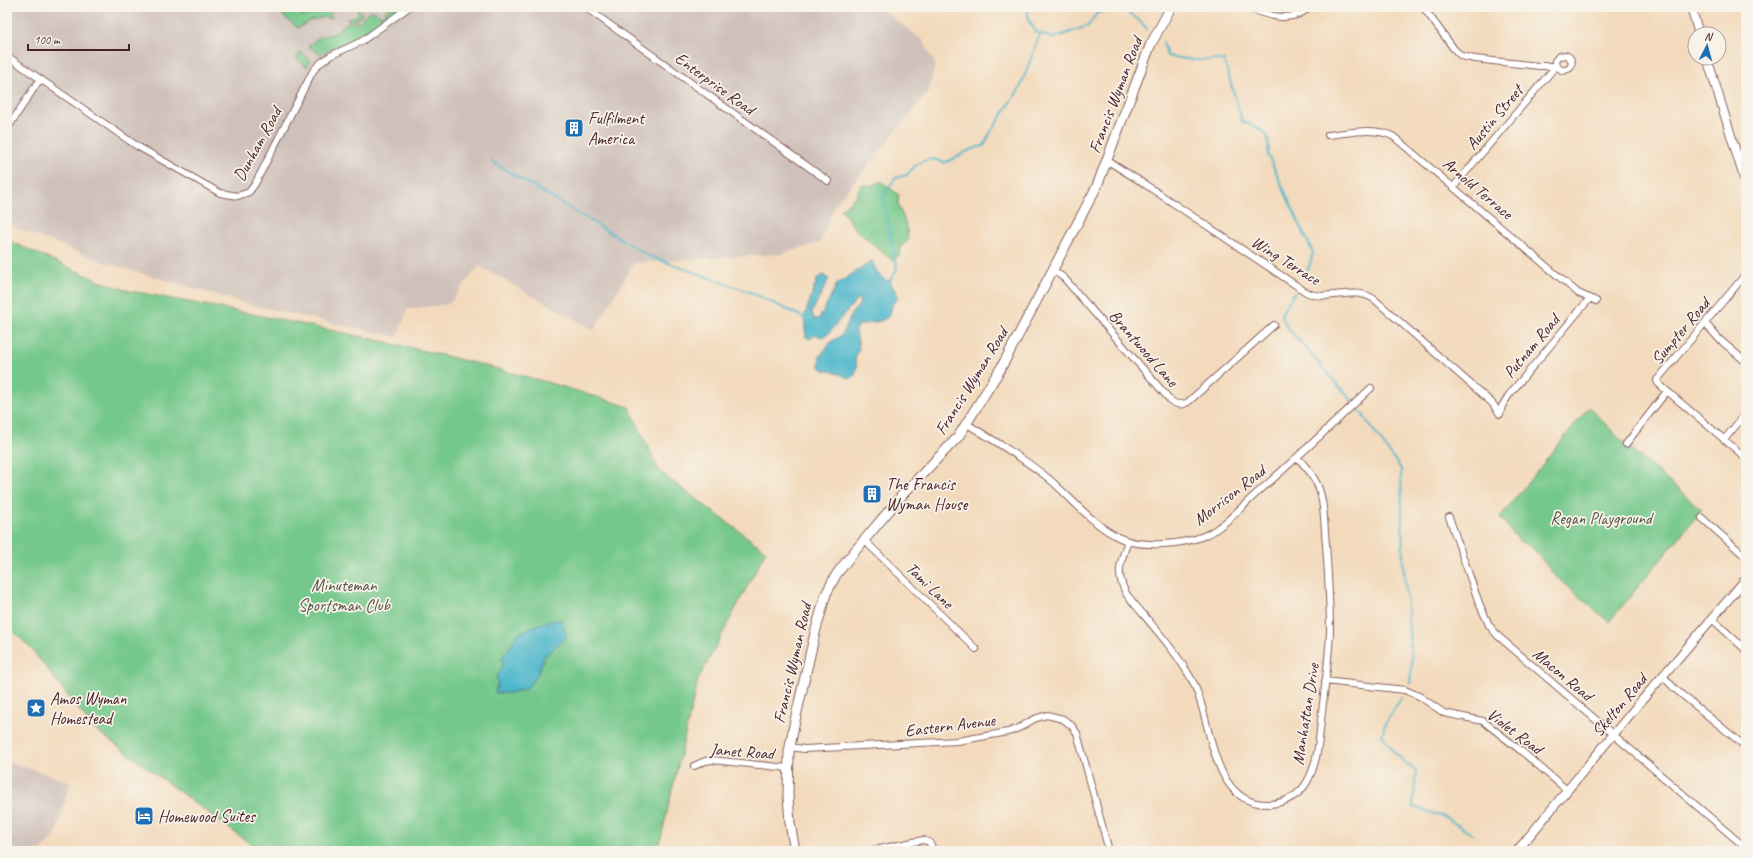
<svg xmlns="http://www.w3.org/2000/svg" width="1753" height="858" font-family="Caveat,sans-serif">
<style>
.industrial{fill:#cfc1ba}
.green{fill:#75c88b;stroke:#60745b}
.water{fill:#4db7cb;stroke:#4c6b7b}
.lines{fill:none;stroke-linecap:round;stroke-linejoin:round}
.stream{stroke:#4db7cb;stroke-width:2}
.minor-casing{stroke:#85605e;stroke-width:8}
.tertiary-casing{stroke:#85605e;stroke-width:10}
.secondary-casing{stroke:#85605e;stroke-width:11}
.minor{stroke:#fff;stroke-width:6}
.tertiary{stroke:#fff;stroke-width:8}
.secondary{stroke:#fff;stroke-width:9}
.labels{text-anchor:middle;stroke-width:3.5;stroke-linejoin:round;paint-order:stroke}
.street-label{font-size:17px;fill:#4a1f2b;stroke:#f7f3e8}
.poi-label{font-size:17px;fill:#4a1f2b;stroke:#f7f3e8;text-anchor:start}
.park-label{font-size:17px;fill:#575248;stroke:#f7f3e8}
</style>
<rect width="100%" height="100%" fill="#f7f3e8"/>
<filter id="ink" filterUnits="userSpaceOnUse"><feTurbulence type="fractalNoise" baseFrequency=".025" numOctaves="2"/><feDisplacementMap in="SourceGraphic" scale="8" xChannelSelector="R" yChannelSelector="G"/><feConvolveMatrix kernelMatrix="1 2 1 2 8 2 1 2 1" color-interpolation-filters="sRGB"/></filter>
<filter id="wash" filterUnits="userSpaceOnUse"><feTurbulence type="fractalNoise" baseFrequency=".012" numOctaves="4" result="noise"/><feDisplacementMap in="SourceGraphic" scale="16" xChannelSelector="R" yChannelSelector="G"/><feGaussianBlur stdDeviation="0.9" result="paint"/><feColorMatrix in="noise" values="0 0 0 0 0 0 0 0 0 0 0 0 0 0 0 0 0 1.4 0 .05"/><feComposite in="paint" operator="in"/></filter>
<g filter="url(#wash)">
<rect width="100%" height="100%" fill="#f3dabc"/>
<path class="industrial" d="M 7,7 L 878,7 L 924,41 L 935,65 L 929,91 L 835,205 L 820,243 L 780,254 L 634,263 L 594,330 L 479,266 L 449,304 L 408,309 L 397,337 L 251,305 L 106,263 L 7,224 Z
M 7,761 L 70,782 L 55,837 L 40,851 L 7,851 Z"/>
<path class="green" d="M 295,7 L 300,7 L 302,17 L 329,10 L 332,18 L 328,19 L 326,17 L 310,21 L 298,28 L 284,17 L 284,10 Z
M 390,7 L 396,7 L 398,9 L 358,37 L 320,54 L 308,46 L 320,37 L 333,34 L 347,23 L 359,22 L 368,12 L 373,11 L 382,16 Z
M 357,8 L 361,11 L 362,15 L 356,20 L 348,21 L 347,19 L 358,15 Z
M 301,52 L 310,60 L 307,67 L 296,58 Z
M 881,181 L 899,195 C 896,205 901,210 904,219 C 907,226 908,234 908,241 L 901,246 L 900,255 L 892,260 L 855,229 L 841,209 L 856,196 L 861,185 L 873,185 Z
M 7,240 L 99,281 L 126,290 C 295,322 465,354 629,407 L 660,472 L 766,551 L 698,680 L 658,851 L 260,851 L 93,728 L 33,651 L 7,625 Z
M 1589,407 L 1622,441 L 1702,510 L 1609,622 L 1555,576 L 1532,547 L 1519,541 L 1500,517 Z"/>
<path class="water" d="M 872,261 L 878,274 L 886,281 L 891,279 L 891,284 L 899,297 L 892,305 C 891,326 871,320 858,326 L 856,332 L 859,348 L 855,359 L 857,366 L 855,375 L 851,379 L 834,372 L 824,370 L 819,366 L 820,356 L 832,341 L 842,335 L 853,311 L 858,307 L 860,300 L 857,299 L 829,333 L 823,337 L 815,335 L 810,339 L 806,337 L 804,318 L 817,279 L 823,275 L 829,279 L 812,312 L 814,319 L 819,319 L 837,284 Z
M 553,620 L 561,620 L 567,636 L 544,657 L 537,675 L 526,689 L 509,693 L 495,693 L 498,682 L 496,678 L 503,666 L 502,658 L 518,634 L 531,627 Z"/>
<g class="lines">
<path class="stream" d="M 1028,7 L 1028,19 L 1036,32 L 1053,38 L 1088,26 L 1097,13 C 1122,8 1130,9 1147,29
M 1163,42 L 1167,56 L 1193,60 L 1224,60 L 1242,121 C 1263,131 1271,129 1268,155 L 1313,253 L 1309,267 L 1304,277
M 491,161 L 649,256 L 752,293 L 805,318
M 890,281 L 897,269 L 883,197 L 895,178 L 907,175 C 916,163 929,154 944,163 C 959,157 968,148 984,146 L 990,133 L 1020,88 L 1040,34
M 1295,292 L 1281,314 L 1287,327 L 1352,401
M 1360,411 L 1401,469 L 1403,559 L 1412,664 L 1410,683
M 1401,698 L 1385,724 L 1382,735 L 1394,752 L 1416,772 L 1413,807 L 1445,817 L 1473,835"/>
</g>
</g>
<g filter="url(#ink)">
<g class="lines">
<g class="minor-casing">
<path id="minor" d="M 585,7 L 828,181
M 1248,7 C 1266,16 1293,24 1309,7
M 1423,7 L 1454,49 L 1461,56 L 1475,59 L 1539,66 L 1556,66 L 1563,71 L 1570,68 C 1573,63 1572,58 1566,55 L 1559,56 L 1555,61 L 1556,66
M 7,56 L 137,146 L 220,193 L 238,196 L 249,192 L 255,184 L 313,71 L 319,64 L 330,56 L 362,41 L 409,7
M 7,129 L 40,79
M 1328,135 C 1348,133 1376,126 1394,137 L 1578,293 L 1596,301
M 1108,161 L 1140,181 L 1306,292 C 1328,303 1352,285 1374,299 L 1492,403 L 1500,414
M 1454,186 L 1556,66
M 1053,270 L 1064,278 L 1171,401 C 1177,405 1182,406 1188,402 L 1274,325
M 1705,323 L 1719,339 L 1746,362
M 1667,391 L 1746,458
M 1500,414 L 1502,406 L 1509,395 L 1590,298
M 967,424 C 995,441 1023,458 1048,478 C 1071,497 1092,525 1120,538 C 1141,548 1184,545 1206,535 C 1225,526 1241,507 1257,493 C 1296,459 1333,424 1371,388
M 1724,440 L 1746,413
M 1626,444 L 1667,391 L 1658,383 L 1657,380 L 1746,274
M 1449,517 L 1479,603 L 1489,625 L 1498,636 L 1746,848
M 1702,518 L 1746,557
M 864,540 L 976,649
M 1128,541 C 1120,563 1115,574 1127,595 C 1149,622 1175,649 1192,680 C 1213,718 1209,807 1270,804 C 1285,803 1300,795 1307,782 C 1319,761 1319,735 1322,712 C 1325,685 1329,658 1330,631 C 1330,602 1328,573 1326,544 C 1324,527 1325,509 1320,492 C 1316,478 1307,468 1297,457
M 1712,619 L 1746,650
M 1663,676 L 1675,689 L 1746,747
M 1325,681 L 1405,690 L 1419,696 L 1444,713 L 1483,721 L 1520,750 L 1567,790
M 790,747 L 804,749 L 958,741 L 1008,732 L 1019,728 L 1034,719 L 1047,715 L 1063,719 L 1071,725 L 1077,733 L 1109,851
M 694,766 L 705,761 L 712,760 L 788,768
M 870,851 L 923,840 L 929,842 L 934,851"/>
</g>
<g class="tertiary-casing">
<path id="tertiary" d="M 1691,7 L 1699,34
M 1707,58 L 1746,184
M 1517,851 L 1637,706 L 1746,579"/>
</g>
<g class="secondary-casing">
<path id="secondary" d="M 795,851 L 790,823 L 788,795 L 789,752 L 794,725 L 815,633 L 826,594 L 836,575 L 849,558 L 904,493 L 958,437 L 1001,368 L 1097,186 L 1150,46 L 1171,7"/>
</g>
<use href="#minor" class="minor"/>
<use href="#tertiary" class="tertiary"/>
<use href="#secondary" class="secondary"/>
</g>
</g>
<defs>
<g id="building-square" transform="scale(1)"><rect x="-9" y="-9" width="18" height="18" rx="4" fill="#1f6fb2" stroke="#f7f3e8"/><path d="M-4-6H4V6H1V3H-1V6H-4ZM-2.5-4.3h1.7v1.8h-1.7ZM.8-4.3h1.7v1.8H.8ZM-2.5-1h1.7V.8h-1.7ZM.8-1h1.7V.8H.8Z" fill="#fff"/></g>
<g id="sight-square" transform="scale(1)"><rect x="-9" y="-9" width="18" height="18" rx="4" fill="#1f6fb2" stroke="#f7f3e8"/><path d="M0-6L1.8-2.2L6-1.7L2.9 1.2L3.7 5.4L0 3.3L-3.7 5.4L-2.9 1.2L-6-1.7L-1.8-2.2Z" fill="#fff"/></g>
<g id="hotel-square" transform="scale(1)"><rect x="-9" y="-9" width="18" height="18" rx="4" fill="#1f6fb2" stroke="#f7f3e8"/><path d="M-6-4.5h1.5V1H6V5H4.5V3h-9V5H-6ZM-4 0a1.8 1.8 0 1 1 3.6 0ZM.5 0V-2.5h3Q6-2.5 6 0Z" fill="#fff"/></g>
</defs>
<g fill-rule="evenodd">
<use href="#building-square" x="574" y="128"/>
<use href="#building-square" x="872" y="494"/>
<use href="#sight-square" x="36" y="708"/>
<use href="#hotel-square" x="144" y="816"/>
</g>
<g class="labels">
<g class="street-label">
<text transform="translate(715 83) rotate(36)" y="6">Enterprise Road</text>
<text transform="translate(1115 95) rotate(-69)" y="6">Francis Wyman Road</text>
<text transform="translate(1494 117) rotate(-50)" y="6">Austin Street</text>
<text transform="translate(257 144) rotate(-61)" y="6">Dunham Road</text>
<text transform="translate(1478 188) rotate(40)" y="6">Arnold Terrace</text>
<text transform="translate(1286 260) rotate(32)" y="6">Wing Terrace</text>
<text transform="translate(1680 331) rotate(-50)" y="6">Sumpter Road</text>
<text transform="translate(1531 346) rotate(-50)" y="6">Putnam Road</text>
<text transform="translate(1144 348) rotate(49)" y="6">Brantwood Lane</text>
<text transform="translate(971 381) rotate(-58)" y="6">Francis Wyman Road</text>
<text transform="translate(1229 495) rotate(-38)" y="6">Morrison Road</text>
<text transform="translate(930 585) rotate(44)" y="6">Tami Lane</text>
<text transform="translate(792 663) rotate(-77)" y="6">Francis Wyman Road</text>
<text transform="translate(1563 674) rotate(40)" y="6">Macon Road</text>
<text transform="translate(1619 705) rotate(-50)" y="6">Skelton Road</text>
<text transform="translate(1305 714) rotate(-81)" y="6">Manhattan Drive</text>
<text transform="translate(950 725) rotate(-7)" y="6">Eastern Avenue</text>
<text transform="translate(1515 731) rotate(37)" y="6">Violet Road</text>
<text transform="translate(742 751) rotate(4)" y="6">Janet Road</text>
</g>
<g class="poi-label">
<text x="588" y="124">Fulfilment<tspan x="588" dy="20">America</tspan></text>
<text x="886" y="490">The Francis<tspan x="886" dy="20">Wyman House</tspan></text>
<text x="50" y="704">Amos Wyman<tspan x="50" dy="20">Homestead</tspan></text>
<text x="158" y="822">Homewood Suites</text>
</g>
<g class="park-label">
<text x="1601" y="524">Regan Playground</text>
<text x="344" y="591">Minuteman<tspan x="344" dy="20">Sportsman Club</tspan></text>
</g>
</g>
<rect width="1753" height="858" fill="none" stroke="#f7f3e8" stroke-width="24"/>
<g transform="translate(1707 46) rotate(6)"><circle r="19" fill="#f7f3e8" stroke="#b29e9c"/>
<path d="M0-3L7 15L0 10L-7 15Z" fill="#1f6fb2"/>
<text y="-6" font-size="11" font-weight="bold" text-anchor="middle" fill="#4a1f2b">N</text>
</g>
<path d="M28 44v6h101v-6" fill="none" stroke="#4a1f2b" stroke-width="2"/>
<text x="34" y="44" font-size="12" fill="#4a1f2b" stroke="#f7f3e8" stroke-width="3" paint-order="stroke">100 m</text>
</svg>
